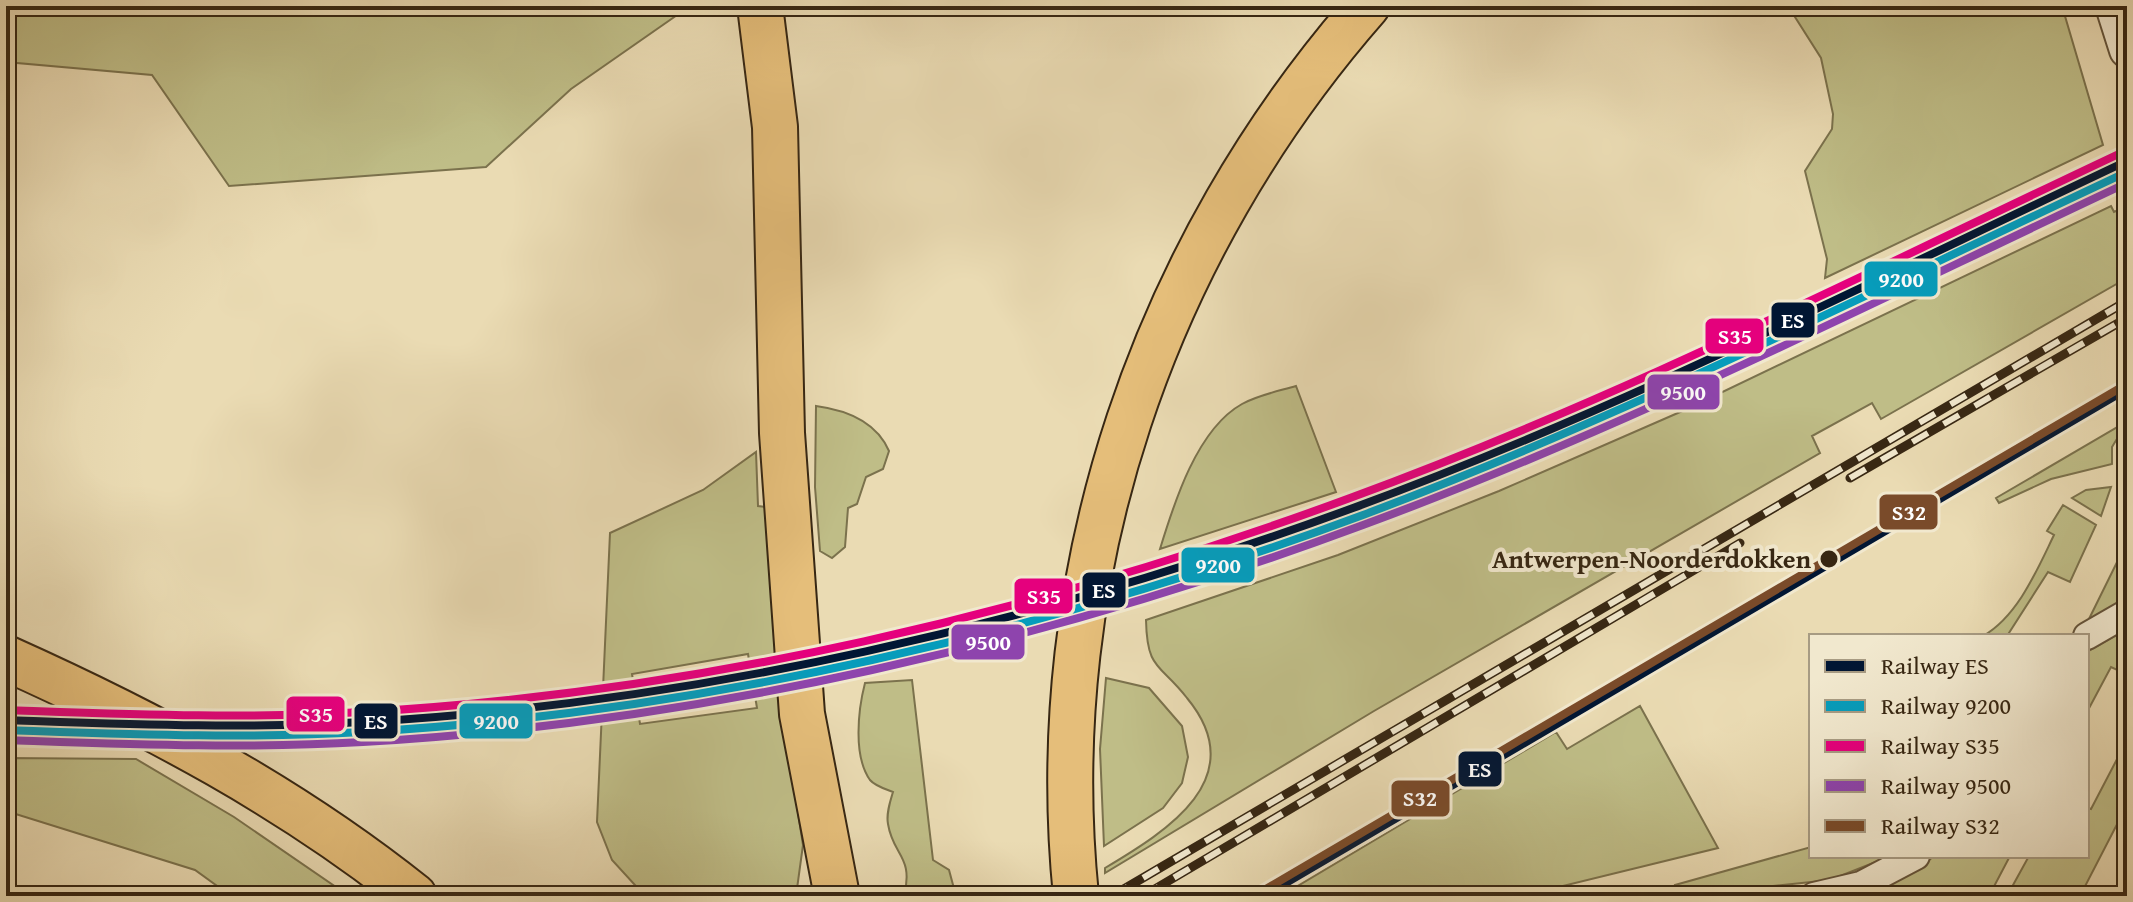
<svg xmlns="http://www.w3.org/2000/svg" width="2133" height="902" font-family="'Gentium Book Plus',serif">
<style>
.green{fill:#bfbd87;stroke:#7b724d;stroke-width:2;fill-rule:evenodd}
.lines{fill:none;stroke-linecap:round;stroke-linejoin:round}
.minor-casing{stroke:#64543b;stroke-width:30}
.tertiary-casing{stroke:#64543b;stroke-width:38}
.motorway-casing{stroke:#372713;stroke-width:48}
.minor{stroke:#f1e8ce;stroke-width:26}
.tertiary{stroke:#f1e8ce;stroke-width:34}
.motorway{stroke:#e5be7a;stroke-width:44}
.rail-casing{stroke:#372713;stroke-width:9}
.rail{stroke:#f1e8ce;stroke-width:6;stroke-dasharray:18;stroke-linecap:butt}
.rail-1-casing{stroke:#f1e8ce;stroke-width:14}
.rail-2-casing{stroke:#f1e8ce;stroke-width:14}
.rail-3-casing{stroke:#f1e8ce;stroke-width:14}
.rail-4-casing{stroke:#f1e8ce;stroke-width:14}
.rail-5-casing{stroke:#f1e8ce;stroke-width:14}
.rail-1{stroke:#011633;stroke-width:8}
.rail-2{stroke:#069cbb;stroke-width:8}
.rail-3{stroke:#e5007d;stroke-width:8}
.rail-4{stroke:#8e44ad;stroke-width:8}
.rail-5{stroke:#7a4b2a;stroke-width:8}
.stop-dot{fill:#372713;stroke:#f1e8ce;stroke-width:3}
.labels{text-anchor:middle;stroke-width:8;stroke-linejoin:round;paint-order:stroke}
.stop-label{font-size:26px;font-weight:bold;fill:#372713;stroke:#f1e8ce;text-anchor:end}
.line-badge{stroke:#f1e8ce;stroke-width:3}
.badge-label{font-size:22px;text-anchor:middle;font-weight:bold;fill:#fff}
</style>
<rect width="100%" height="100%" fill="#eadbb3"/>
<filter id="stains"><feTurbulence type="fractalNoise" baseFrequency=".0025" numOctaves="4"/><feColorMatrix values="0 0 0 0 .2 0 0 0 0 .09 0 0 0 0 .02 0 0 0 .5 -.17"/></filter>
<radialGradient id="worn" r=".72"><stop offset=".6" stop-color="#630" stop-opacity="0"/><stop offset="1" stop-color="#630" stop-opacity=".3"/></radialGradient>
<path class="green" d="M 6,6 L 690,6 L 571,89 L 486,167 L 229,186 L 152,75 L 6,62 Z
M 1788,6 L 2062,6 L 2103,145 L 1825,278 L 1827,259 L 1805,171 L 1832,129 L 1833,114 L 1821,58 Z
M 2111,206 L 2114,212 L 2127,206 L 2127,278 L 1881,419 L 1872,403 L 1812,436 L 1820,453 L 1374,711 L 1105,873 L 1105,868 C 1167,831 1253,778 1187,698 C 1160,663 1147,671 1146,620 L 1338,555 L 1499,491 L 1687,409 Z
M 1296,386 L 1336,492 L 1160,549 C 1174,503 1197,429 1242,404 C 1258,395 1279,391 1296,386 Z
M 816,406 C 846,410 876,421 889,451 L 883,469 L 866,477 L 857,504 L 848,508 L 845,547 L 832,558 L 820,551 L 815,487 Z
M 2121,425 L 2123,429 L 2112,447 L 2112,464 L 2051,479 L 1999,503 L 1996,498 Z
M 756,452 L 758,506 L 766,507 L 783,716 L 803,845 L 796,896 L 645,896 L 612,860 L 597,822 L 610,533 L 703,490 ZM 748,654 L 757,708 L 640,724 L 632,674 Z
M 2111,487 L 2101,516 L 2072,498 L 2086,490 Z
M 2063,505 L 2096,525 L 2070,582 L 2048,572 L 2007,636 L 1983,636 C 2018,616 2037,570 2054,535 L 2047,531 Z
M 2127,545 L 2127,599 L 2087,623 L 2125,546 Z
M 2127,629 L 2127,668 L 2124,673 L 2111,667 L 2087,712 L 2087,652 Z
M 1106,678 L 1149,688 L 1182,726 L 1188,757 L 1182,783 L 1163,808 L 1104,846 L 1100,749 Z
M 912,680 L 933,860 L 949,870 L 956,896 L 904,896 C 914,856 893,856 888,824 C 886,814 890,802 893,792 C 885,789 875,786 870,780 C 853,756 858,710 865,683 Z
M 1640,706 L 1718,848 L 1522,896 L 1281,896 L 1556,732 L 1567,749 Z
M 2127,740 L 2127,805 L 2080,896 L 2007,896 L 2029,856 L 2087,856 L 2087,808 L 2091,809 Z
M 6,758 L 136,759 L 234,817 L 349,896 L 231,896 L 195,870 L 6,811 Z
M 1811,847 L 1811,856 L 1891,856 L 1830,880 L 1678,896 L 1675,885 Z
M 1935,856 L 2010,856 L 1989,896 L 1873,896 Z"/>
<g class="lines">
<g class="minor-casing">
<path id="minor" d="M 2087,636 L 2127,613
M 1814,896 L 1861,885 L 1916,856"/>
</g>
<g class="tertiary-casing">
<path id="tertiary" d="M 2113,6 L 2127,50"/>
</g>
<g class="motorway-casing">
<path id="motorway" d="M 760,6 L 775,127 L 782,433 L 802,714 L 837,896
M 6,658 C 151,723 290,797 414,896
M 1076,896 C 1043,572 1153,250 1367,6"/>
</g>
<use href="#minor" class="minor"/>
<use href="#tertiary" class="tertiary"/>
<use href="#motorway" class="motorway"/>
<g class="rail-casing">
<path id="rail" d="M 1850,478 L 2127,318
M 1112,896 L 2127,301
M 1143,896 L 1740,543"/>
</g>
<use href="#rail" class="rail"/>
<g class="rail-1-casing">
<path id="rail-1" d="M 6,720 C 125,724 244,729 363,722 C 699,703 1038,624 1353,508 C 1618,411 1872,281 2127,161
M 1264,896 L 2127,389"/>
</g>
<g class="rail-2-casing">
<path id="rail-2" d="M 6,730 C 125,734 244,739 363,732 C 698,713 1049,632 1363,515 C 1624,417 1875,290 2127,172"/>
</g>
<g class="rail-3-casing">
<path id="rail-3" d="M 6,710 C 125,714 244,719 363,712 C 697,693 1036,614 1350,498 C 1615,401 1868,272 2123,152"/>
</g>
<g class="rail-4-casing">
<path id="rail-4" d="M 6,740 C 125,744 244,749 363,742 C 699,723 1048,642 1363,525 C 1624,429 1875,301 2127,183"/>
</g>
<g class="rail-5-casing">
<path id="rail-5" d="M 1254,896 L 2127,384"/>
</g>
<use href="#rail-1" class="rail-1"/>
<use href="#rail-2" class="rail-2"/>
<use href="#rail-3" class="rail-3"/>
<use href="#rail-4" class="rail-4"/>
<use href="#rail-5" class="rail-5"/>
</g>
<circle class="stop-dot" cx="1829" cy="559" r="10"/>
<g class="labels">
<g class="stop-label">
<text x="1811" y="568">Antwerpen-Noorderdokken</text>
</g>
</g>
<g class="line-badge">
<rect x="1863" y="260" width="76" height="38" rx="8" fill="#069cbb"/>
<rect x="1770" y="301" width="46" height="38" rx="8" fill="#011633"/>
<rect x="1704" y="317" width="61" height="38" rx="8" fill="#e5007d"/>
<rect x="1646" y="373" width="75" height="38" rx="8" fill="#8e44ad"/>
<rect x="1878" y="493" width="61" height="38" rx="8" fill="#7a4b2a"/>
<rect x="1180" y="546" width="76" height="38" rx="8" fill="#069cbb"/>
<rect x="1081" y="571" width="46" height="38" rx="8" fill="#011633"/>
<rect x="1013" y="577" width="61" height="38" rx="8" fill="#e5007d"/>
<rect x="950" y="623" width="76" height="38" rx="8" fill="#8e44ad"/>
<rect x="285" y="695" width="61" height="38" rx="8" fill="#e5007d"/>
<rect x="353" y="702" width="46" height="38" rx="8" fill="#011633"/>
<rect x="458" y="702" width="76" height="38" rx="8" fill="#069cbb"/>
<rect x="1457" y="750" width="46" height="38" rx="8" fill="#011633"/>
<rect x="1390" y="779" width="61" height="39" rx="8" fill="#7a4b2a"/>
</g>
<g class="badge-label">
<text x="1901" y="287">9200</text>
<text x="1793" y="328">ES</text>
<text x="1735" y="344">S35</text>
<text x="1683" y="400">9500</text>
<text x="1909" y="520">S32</text>
<text x="1218" y="573">9200</text>
<text x="1104" y="598">ES</text>
<text x="1044" y="604">S35</text>
<text x="988" y="650">9500</text>
<text x="316" y="722">S35</text>
<text x="376" y="729">ES</text>
<text x="496" y="729">9200</text>
<text x="1480" y="777">ES</text>
<text x="1420" y="806">S32</text>
</g>
<rect width="2133" height="902" fill="none" stroke="#eadbb3" stroke-width="32"/>
<rect x="8" y="8" width="2117" height="886" fill="none" stroke="#372713" stroke-width="4"/>
<rect x="16" y="16" width="2101" height="870" fill="none" stroke="#372713" stroke-width="2"/>
<rect x="1809" y="634" width="280" height="224" fill="#f1e8ce" stroke="#a79b83" stroke-width="2"/>
<rect x="1825" y="660" width="40" height="12" fill="#011633" stroke="#a79b83" stroke-width="2"/>
<text x="1881" y="674" font-size="24" fill="#372713">Railway ES</text>
<rect x="1825" y="700" width="40" height="12" fill="#069cbb" stroke="#a79b83" stroke-width="2"/>
<text x="1881" y="714" font-size="24" fill="#372713">Railway 9200</text>
<rect x="1825" y="740" width="40" height="12" fill="#e5007d" stroke="#a79b83" stroke-width="2"/>
<text x="1881" y="754" font-size="24" fill="#372713">Railway S35</text>
<rect x="1825" y="780" width="40" height="12" fill="#8e44ad" stroke="#a79b83" stroke-width="2"/>
<text x="1881" y="794" font-size="24" fill="#372713">Railway 9500</text>
<rect x="1825" y="820" width="40" height="12" fill="#7a4b2a" stroke="#a79b83" stroke-width="2"/>
<text x="1881" y="834" font-size="24" fill="#372713">Railway S32</text>
<rect width="100%" height="100%" filter="url(#stains)"/>
<rect width="100%" height="100%" fill="url(#worn)"/>
</svg>
